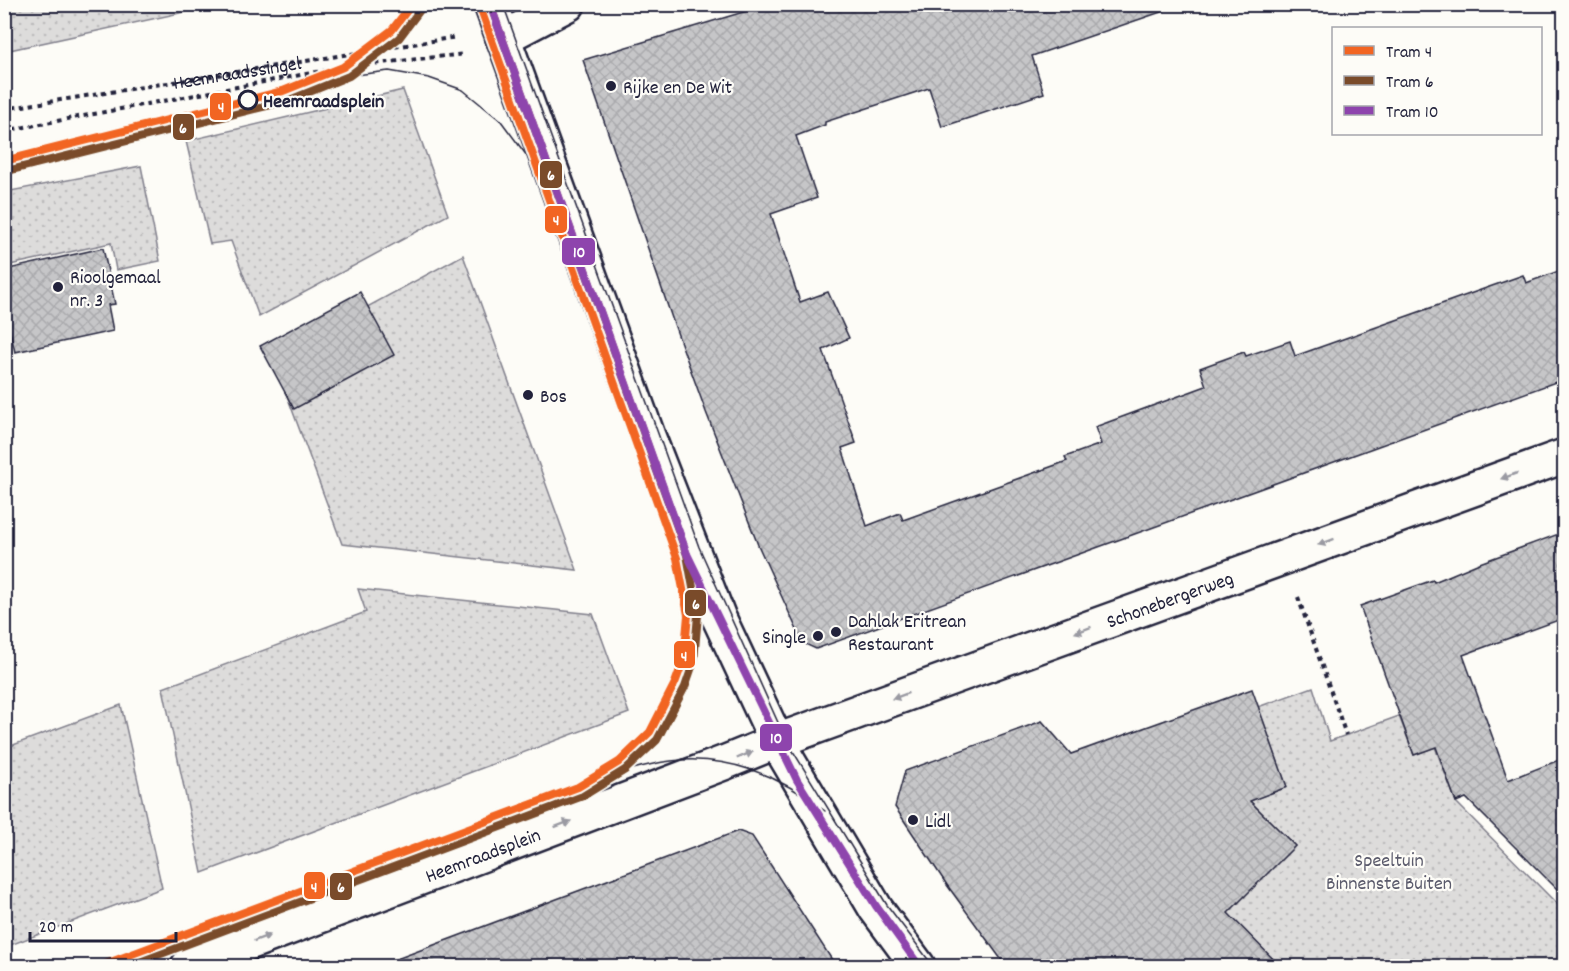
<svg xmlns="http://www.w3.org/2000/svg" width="1569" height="971" font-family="Dekko,sans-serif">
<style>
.grass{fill:url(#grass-dots);stroke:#807f8b;stroke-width:1.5}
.building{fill:url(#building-cross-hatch);stroke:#22223b;stroke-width:1.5}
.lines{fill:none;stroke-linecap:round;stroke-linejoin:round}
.minor-casing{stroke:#22223b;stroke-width:38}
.path{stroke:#22223b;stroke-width:4;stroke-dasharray:4.5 4.5;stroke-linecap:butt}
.minor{stroke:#fdfcf7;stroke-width:33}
.tram{stroke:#22223b;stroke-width:1.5}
.tram-1-casing{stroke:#fdfcf7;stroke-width:12}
.tram-2-casing{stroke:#fdfcf7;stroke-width:12}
.tram-3-casing{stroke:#fdfcf7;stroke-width:12}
.tram-1{stroke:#f26522;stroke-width:8}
.tram-2{stroke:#7a4b2a;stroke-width:8}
.tram-3{stroke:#8e44ad;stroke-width:8}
.oneway{fill:#9a9aa2}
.poi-dot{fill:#22223b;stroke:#fdfcf7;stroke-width:2}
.stop-dot{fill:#fdfcf7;stroke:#22223b;stroke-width:3}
.labels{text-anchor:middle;stroke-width:4.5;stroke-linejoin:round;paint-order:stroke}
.street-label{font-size:20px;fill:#22223b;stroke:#fdfcf7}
.poi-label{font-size:20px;fill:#22223b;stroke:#fdfcf7;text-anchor:start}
.stop-label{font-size:20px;font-weight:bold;fill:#22223b;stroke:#fdfcf7;text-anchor:start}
.park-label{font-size:20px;fill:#5a5a6b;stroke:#fdfcf7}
.line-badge{stroke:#fdfcf7;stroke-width:2}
.badge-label{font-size:16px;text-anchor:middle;font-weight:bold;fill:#fff}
</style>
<defs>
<pattern id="grass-dots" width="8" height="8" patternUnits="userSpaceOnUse" patternTransform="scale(1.5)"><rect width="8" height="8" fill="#dddcdb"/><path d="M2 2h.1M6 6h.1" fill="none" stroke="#bdbcbd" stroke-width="1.8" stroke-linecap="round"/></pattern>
<pattern id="building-cross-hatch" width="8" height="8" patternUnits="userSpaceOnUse" patternTransform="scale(1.5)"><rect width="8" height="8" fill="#c6c6c8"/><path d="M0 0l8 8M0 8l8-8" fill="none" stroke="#aaaaad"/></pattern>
</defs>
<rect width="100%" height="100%" fill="#fdfcf7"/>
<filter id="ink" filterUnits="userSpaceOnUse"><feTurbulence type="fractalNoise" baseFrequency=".0167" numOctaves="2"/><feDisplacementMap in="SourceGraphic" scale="12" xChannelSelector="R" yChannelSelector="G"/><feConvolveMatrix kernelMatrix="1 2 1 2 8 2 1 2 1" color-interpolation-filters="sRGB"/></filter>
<g filter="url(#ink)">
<path class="grass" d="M 5,4 L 217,4 L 217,5 L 5,51 Z
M 403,90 L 448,215 L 259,317 L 231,241 L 210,244 L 186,141 Z
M 141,166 L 160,261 L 116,270 L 111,243 L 5,266 L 5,192 Z
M 463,255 L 577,570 L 342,544 L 273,358 Z
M 358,589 L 593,614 L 629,713 L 202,873 L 163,688 L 366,612 Z
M 1313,687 L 1330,741 L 1399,716 L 1414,755 L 1435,747 L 1456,802 L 1564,911 L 1564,966 L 1280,966 L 1226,912 L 1295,846 L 1250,801 L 1287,787 L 1258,707 Z
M 121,705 L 162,888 L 5,947 L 5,748 Z"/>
<path class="building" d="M 770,4 L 1163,4 L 1164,11 L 1032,56 L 1044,93 L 942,127 L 929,88 L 825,122 L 825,125 L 796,136 L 817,198 L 771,214 L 800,302 L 828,292 L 849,338 L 823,350 L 856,443 L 842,448 L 867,526 L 900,513 L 903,520 L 1067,461 L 1065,457 L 1101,444 L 1095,427 L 1206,386 L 1200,368 L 1244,352 L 1246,356 L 1290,341 L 1295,356 L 1523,275 L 1526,283 L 1564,269 L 1564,379 L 816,649 L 803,643 L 758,545 L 706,412 L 674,324 L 583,60 Z
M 103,248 L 115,304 L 108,305 L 113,331 L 15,352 L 4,307 L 4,270 Z
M 360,292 L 394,355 L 294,409 L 260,346 Z
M 1564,532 L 1564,618 L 1463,655 L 1508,780 L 1564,758 L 1564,896 L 1466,798 L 1456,802 L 1436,747 L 1414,755 L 1360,606 L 1433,580 L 1434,582 L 1477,564 Z
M 1252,689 L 1287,787 L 1250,801 L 1295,846 L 1228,913 L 1280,966 L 1006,966 L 947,885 L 895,807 L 905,771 L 1042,721 L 1071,754 Z
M 738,831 L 752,836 L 836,966 L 387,966 L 386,963 Z"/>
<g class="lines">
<g class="minor-casing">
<g id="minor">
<path d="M 491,4 L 648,436 L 719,618 L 777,742 L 876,909 L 918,966"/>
<path d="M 503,38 L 568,4"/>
<path id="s2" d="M 188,966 L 726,762 L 785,738 L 1564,456"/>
</g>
</g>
<g class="path">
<path id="s1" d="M 4,109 L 457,37"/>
<path d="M 4,131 L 343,67 L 465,54"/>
<path d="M 1298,597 L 1346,735"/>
</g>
<use href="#minor" class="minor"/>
<path class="tram" d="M 503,4 L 699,547 L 785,738 L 887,905 L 933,966
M 283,91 L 339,77 L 389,71 L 429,78 L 463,90 L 501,121 L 527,156 L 554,217
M 578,787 C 608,777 639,765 671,761 C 727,754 781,776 825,811"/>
<g class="tram-1-casing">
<path id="tram-1" d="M 4,161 L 283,91 L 343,67 L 392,30 L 412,4
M 100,966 L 578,787 L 619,762 L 650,732 L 675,683 L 684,659 L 688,615 L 677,558 L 479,4"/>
</g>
<g class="tram-2-casing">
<path id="tram-2" d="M 7,171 L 287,101 L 349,76 L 399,38 L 420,10
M 129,966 L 583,796 L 625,770 L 657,740 L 685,687 L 694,661 L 698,615 L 687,555 L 490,4"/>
</g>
<g class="tram-3-casing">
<path id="tram-3" d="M 490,4 L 687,554 L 797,780 L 876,906 L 915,960"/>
</g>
<use href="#tram-1" class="tram-1"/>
<use href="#tram-2" class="tram-2"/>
<use href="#tram-3" class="tram-3"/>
</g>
<defs><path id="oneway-solid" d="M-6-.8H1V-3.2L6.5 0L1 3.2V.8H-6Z" transform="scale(1.5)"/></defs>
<g class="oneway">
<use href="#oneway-solid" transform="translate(1509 476) rotate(160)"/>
<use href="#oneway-solid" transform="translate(1326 542) rotate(160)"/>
<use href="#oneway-solid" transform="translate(1083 630) rotate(160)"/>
<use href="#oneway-solid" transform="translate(900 696) rotate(160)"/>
<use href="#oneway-solid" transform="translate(745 755) rotate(-23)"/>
<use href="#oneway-solid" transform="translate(563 824) rotate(-21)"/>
<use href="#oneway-solid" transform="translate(262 938) rotate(-21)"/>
</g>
</g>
<g class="poi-dot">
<circle cx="611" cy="86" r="6"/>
<circle cx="58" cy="287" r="6"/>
<circle cx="528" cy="395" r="6"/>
<circle cx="836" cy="632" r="6"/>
<circle cx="818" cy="636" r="6"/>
<circle cx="913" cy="820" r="6"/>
</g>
<circle class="stop-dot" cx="248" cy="100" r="9"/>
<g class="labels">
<g class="street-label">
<text dy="7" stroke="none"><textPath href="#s1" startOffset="236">Heemraadssingel</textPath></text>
<text dy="7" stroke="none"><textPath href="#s2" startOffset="1048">Schonebergerweg</textPath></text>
<text dy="7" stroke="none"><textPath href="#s2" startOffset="315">Heemraadsplein</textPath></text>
</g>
<g class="poi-label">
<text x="623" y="93">Rijke en De Wit</text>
<text x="70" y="283">Rioolgemaal<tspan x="70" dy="23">nr. 3</tspan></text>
<text x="540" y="402">Bos</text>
<text x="848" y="627">Dahlak Eritrean<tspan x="848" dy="23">Restaurant</tspan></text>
<text x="806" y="643" text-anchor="end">Single</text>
<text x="925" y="827">Lidl</text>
</g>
<g class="stop-label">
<text x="263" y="107">Heemraadsplein</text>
</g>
<g class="park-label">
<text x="1389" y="866">Speeltuin<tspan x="1389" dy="23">Binnenste Buiten</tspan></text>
</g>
</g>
<g class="line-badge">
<rect x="209" y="92" width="23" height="29" rx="6" fill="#f26522"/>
<rect x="172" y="113" width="23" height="28" rx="6" fill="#7a4b2a"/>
<rect x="539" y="160" width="24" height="29" rx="6" fill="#7a4b2a"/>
<rect x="544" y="205" width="24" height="29" rx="6" fill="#f26522"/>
<rect x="561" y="237" width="35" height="29" rx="6" fill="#8e44ad"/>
<rect x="684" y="589" width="23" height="28" rx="6" fill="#7a4b2a"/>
<rect x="673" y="640" width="23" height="29" rx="6" fill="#f26522"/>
<rect x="759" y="723" width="34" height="29" rx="6" fill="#8e44ad"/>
<rect x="303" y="871" width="23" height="29" rx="6" fill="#f26522"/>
<rect x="329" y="872" width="24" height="29" rx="6" fill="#7a4b2a"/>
</g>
<g class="badge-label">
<text x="221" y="112">4</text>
<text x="183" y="133">6</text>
<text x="551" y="180">6</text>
<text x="556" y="225">4</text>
<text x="579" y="257">10</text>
<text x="696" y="609">6</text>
<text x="684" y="661">4</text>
<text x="776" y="743">10</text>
<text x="314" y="892">4</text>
<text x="341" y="892">6</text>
</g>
<rect width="1569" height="971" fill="none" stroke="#fdfcf7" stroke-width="24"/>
<rect x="12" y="12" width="1545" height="947" fill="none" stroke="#22223b" stroke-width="2" filter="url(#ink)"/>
<rect x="1332" y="27" width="210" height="108" fill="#fdfcf7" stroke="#a5a5ac" stroke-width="1.5"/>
<rect x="1344" y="46" width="30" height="9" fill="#f26522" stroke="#a5a5ac" stroke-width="1.5"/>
<text x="1386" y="57" font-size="18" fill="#22223b">Tram 4</text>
<rect x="1344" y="76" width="30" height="9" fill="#7a4b2a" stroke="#a5a5ac" stroke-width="1.5"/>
<text x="1386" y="87" font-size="18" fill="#22223b">Tram 6</text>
<rect x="1344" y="106" width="30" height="9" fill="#8e44ad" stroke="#a5a5ac" stroke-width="1.5"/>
<text x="1386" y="117" font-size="18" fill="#22223b">Tram 10</text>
<path d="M30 932v9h146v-9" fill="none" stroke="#22223b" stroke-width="3"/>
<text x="39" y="932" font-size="18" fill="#22223b" stroke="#fdfcf7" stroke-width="4.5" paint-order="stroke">20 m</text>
</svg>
